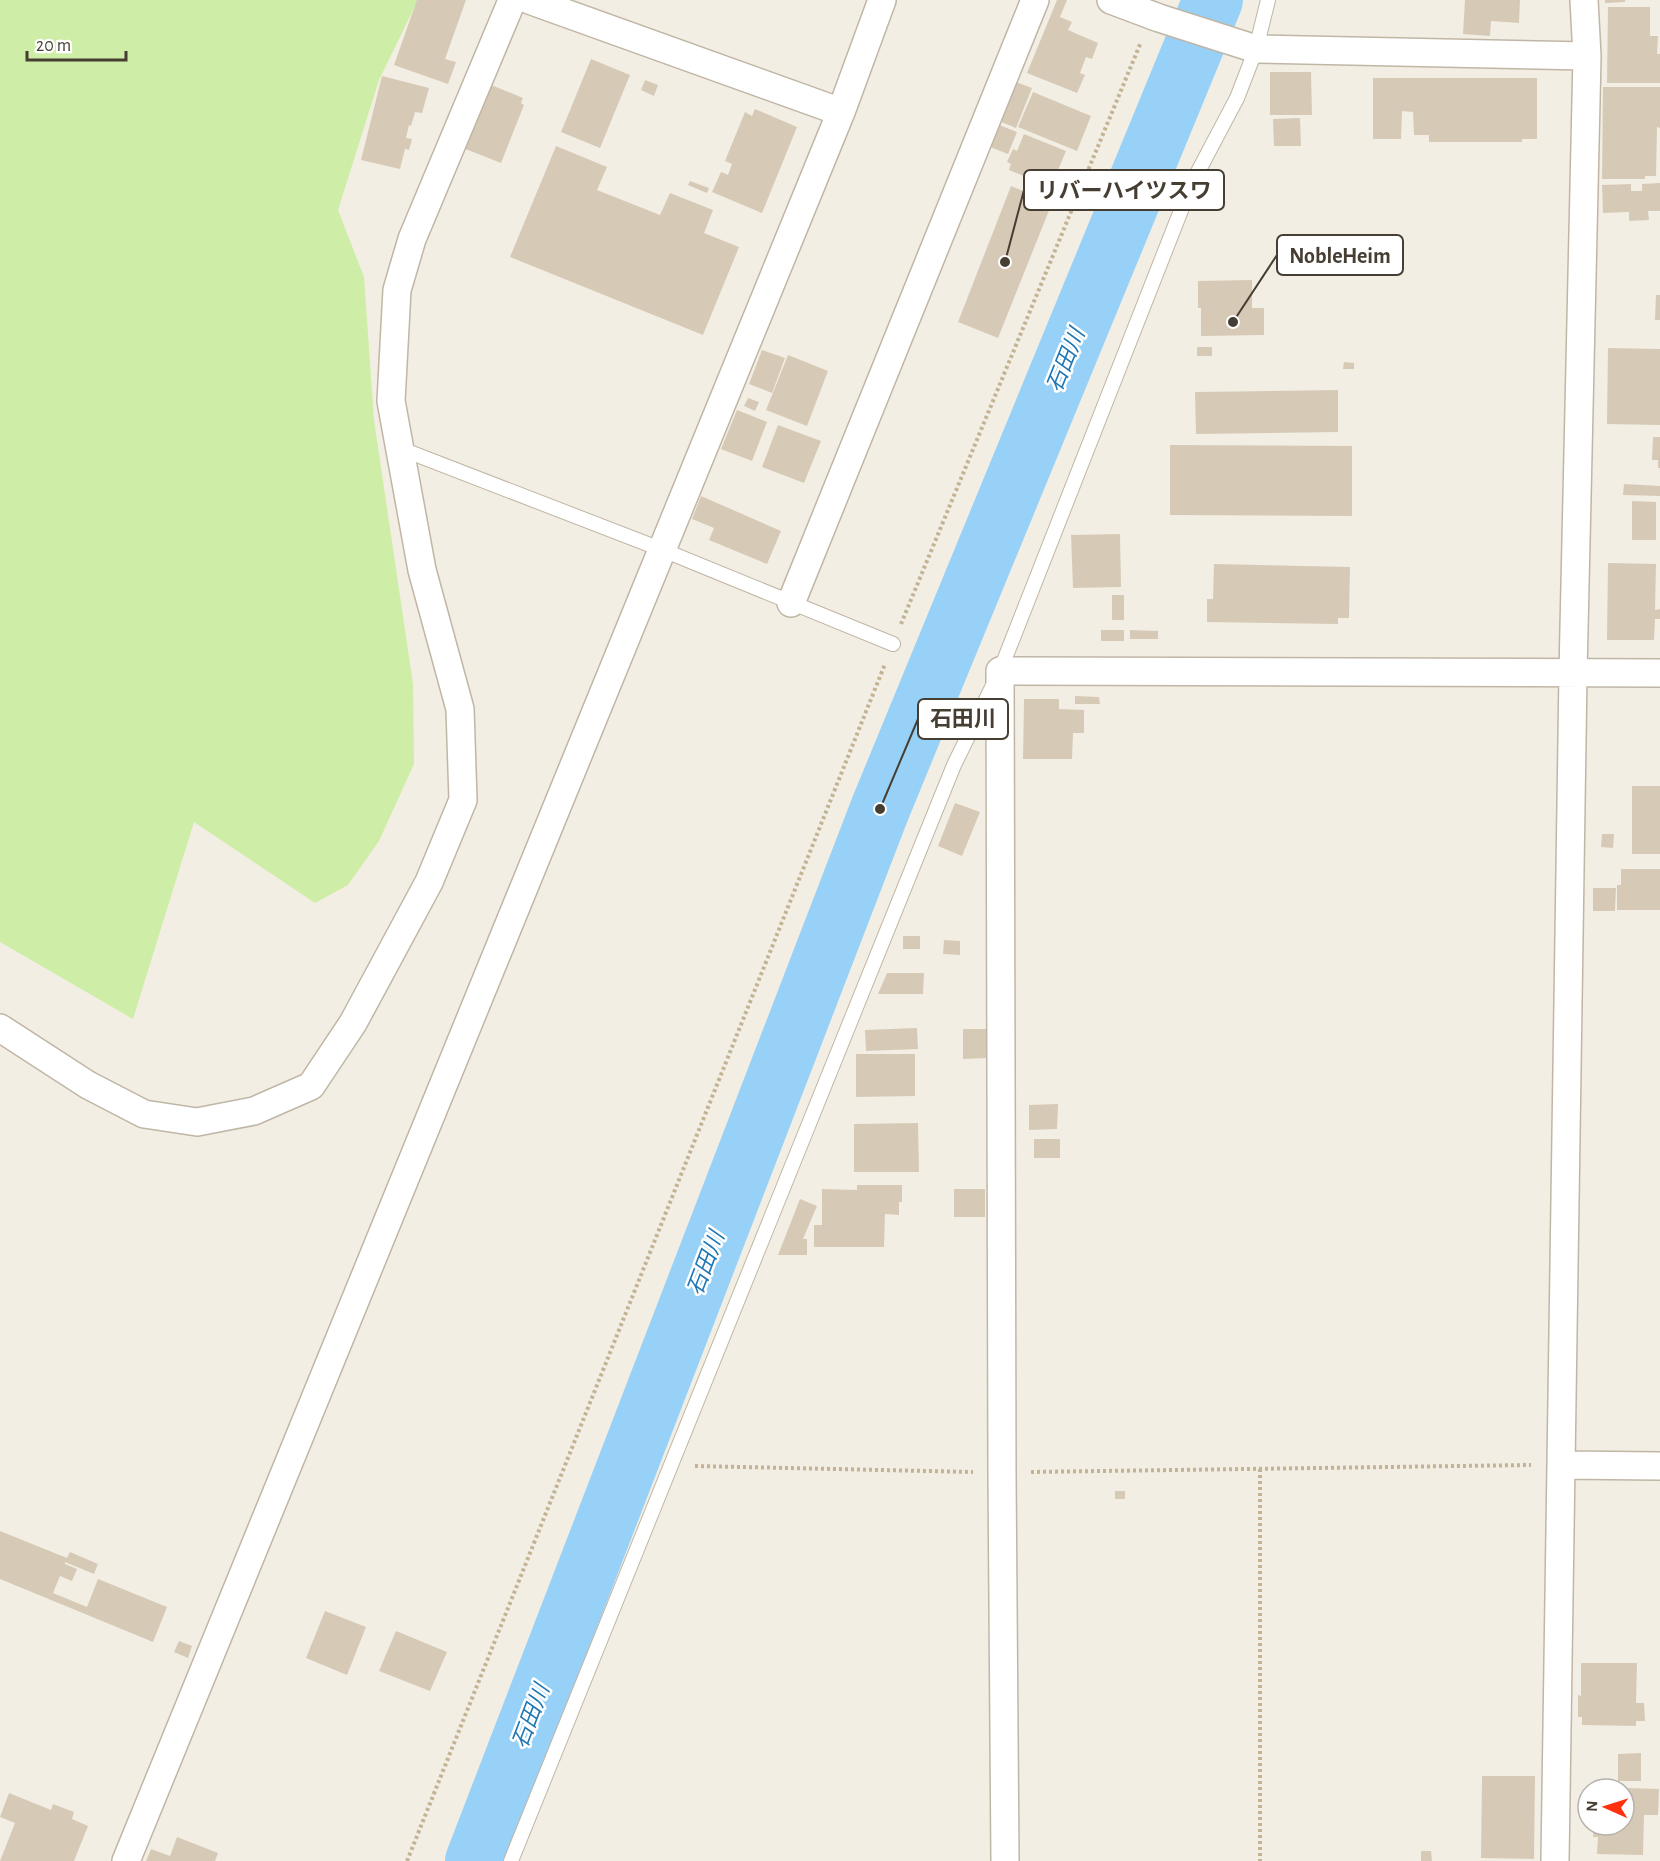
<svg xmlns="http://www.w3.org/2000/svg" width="1660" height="1861" font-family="'Alegreya Sans','Noto Sans JP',sans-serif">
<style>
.green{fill:#ceeda7}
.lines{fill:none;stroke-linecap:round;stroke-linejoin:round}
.river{stroke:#98d1f7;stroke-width:60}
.building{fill:#d6cab7}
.service-casing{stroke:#c0b6a5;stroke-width:16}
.minor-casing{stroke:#c0b6a5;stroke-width:30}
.path{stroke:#c3b294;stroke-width:4;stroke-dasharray:3 3;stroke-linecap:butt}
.service{stroke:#fff;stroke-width:14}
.minor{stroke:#fff;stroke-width:27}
.labels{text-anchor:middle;stroke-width:5;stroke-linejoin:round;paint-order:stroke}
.water-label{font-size:22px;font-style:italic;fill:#2077b3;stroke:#fff}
.leader{fill:none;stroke:#463e33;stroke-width:2}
.callout-dot{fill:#463e33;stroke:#fff;stroke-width:2}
.callout{fill:#fff;stroke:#463e33;stroke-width:2}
.callout-label{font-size:22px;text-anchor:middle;font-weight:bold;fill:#463e33}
</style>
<rect width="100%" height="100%" fill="#f3eee3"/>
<path class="green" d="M 0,0 L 418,0 L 379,80 L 338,210 L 364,277 L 374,420 L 413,684 L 414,764 L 379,841 L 348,885 L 315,903 L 194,822 L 133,1019 L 0,942 Z"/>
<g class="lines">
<path class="river" d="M 475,1861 L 880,809 L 1213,0"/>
</g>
<path class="building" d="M 417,0 L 466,0 L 445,59 L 456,62 L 448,84 L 394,65 Z
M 1057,0 L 1067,0 L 1060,17 L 1072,22 L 1068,30 L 1098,43 L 1092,59 L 1086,57 L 1080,73 L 1085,75 L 1077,93 L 1027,73 Z
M 1465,0 L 1520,0 L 1519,23 L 1491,21 L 1490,36 L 1463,34 Z
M 1605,0 L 1625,0 L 1625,2 L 1605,3 Z
M 1608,7 L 1650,7 L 1650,36 L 1658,36 L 1657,54 L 1660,54 L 1660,83 L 1607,83 Z
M 591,59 L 630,75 L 600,148 L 561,132 Z
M 1270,72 L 1311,72 L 1312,115 L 1270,115 Z
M 382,76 L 429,88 L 422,113 L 415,112 L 411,126 L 409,125 L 406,138 L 412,139 L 409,150 L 405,149 L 400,169 L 361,160 Z
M 1373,78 L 1537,78 L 1537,139 L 1522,139 L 1522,142 L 1429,142 L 1429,135 L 1414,135 L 1413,112 L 1402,111 L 1401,139 L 1373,139 Z
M 645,80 L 658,85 L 654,96 L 641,90 Z
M 1016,82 L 1032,88 L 1016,128 L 999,121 Z
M 489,84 L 523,98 L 521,103 L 524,105 L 501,163 L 463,148 Z
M 1603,87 L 1660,87 L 1660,128 L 1657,127 L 1656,176 L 1645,176 L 1645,179 L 1602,179 Z
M 1033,92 L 1091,116 L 1077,151 L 1018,127 Z
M 755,109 L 797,127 L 762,213 L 712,192 L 721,172 L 728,175 L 732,164 L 725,161 L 745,112 L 752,116 Z
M 1300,118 L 1301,146 L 1274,146 L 1273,119 Z
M 999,125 L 1017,132 L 1008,154 L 990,147 Z
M 1024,134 L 1066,151 L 1051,187 L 1009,170 L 1011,164 L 1007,162 L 1013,149 L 1017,151 Z
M 556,146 L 607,167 L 597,190 L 660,215 L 670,193 L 713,210 L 704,233 L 739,247 L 703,335 L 510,257 Z
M 690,181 L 709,188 L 707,193 L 688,185 Z
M 1660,183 L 1660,211 L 1648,211 L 1649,220 L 1629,221 L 1629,212 L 1603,213 L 1602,185 L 1631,184 L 1631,191 L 1642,191 L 1642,184 Z
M 1011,186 L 1052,203 L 998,338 L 958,322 Z
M 1252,280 L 1252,308 L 1264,308 L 1264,335 L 1201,336 L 1201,308 L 1198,308 L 1198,281 Z
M 1656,295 L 1660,295 L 1660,320 L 1655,320 Z
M 1197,347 L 1212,347 L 1212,356 L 1197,356 Z
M 1608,348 L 1660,349 L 1660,425 L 1607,424 Z
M 762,350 L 785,358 L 772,393 L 749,384 Z
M 788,355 L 828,371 L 807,426 L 766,410 Z
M 1344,362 L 1354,363 L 1354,369 L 1343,369 Z
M 1338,390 L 1338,432 L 1196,434 L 1195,392 Z
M 748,398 L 759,402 L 755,411 L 744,406 Z
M 737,410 L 767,422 L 752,461 L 721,449 Z
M 778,425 L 821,441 L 804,483 L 762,467 Z
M 1653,437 L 1660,437 L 1660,468 L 1658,468 L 1658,460 L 1652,460 Z
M 1170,445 L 1352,446 L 1352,516 L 1170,515 Z
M 1624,484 L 1660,486 L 1660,496 L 1623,495 Z
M 701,496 L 781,531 L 767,564 L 709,540 L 714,528 L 692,519 Z
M 1632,501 L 1656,502 L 1656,540 L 1632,540 Z
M 1120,534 L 1121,587 L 1073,588 L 1071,535 Z
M 1608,563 L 1656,564 L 1655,610 L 1660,609 L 1660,619 L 1655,619 L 1654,640 L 1607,640 Z
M 1214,564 L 1350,567 L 1349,618 L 1338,618 L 1338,624 L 1207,622 L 1207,599 L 1213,599 Z
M 1112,595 L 1124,595 L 1124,620 L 1112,620 Z
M 1101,630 L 1124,630 L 1124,641 L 1101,641 Z
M 1130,630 L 1158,631 L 1158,639 L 1130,639 Z
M 1075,696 L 1099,697 L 1100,704 L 1075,704 Z
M 1024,699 L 1059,699 L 1059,709 L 1084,710 L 1084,733 L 1073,733 L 1072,759 L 1023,759 Z
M 1632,786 L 1660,786 L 1660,854 L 1632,854 Z
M 955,803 L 980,812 L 962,856 L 938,846 Z
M 1602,834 L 1614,834 L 1613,848 L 1601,847 Z
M 1621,869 L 1660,869 L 1660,910 L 1617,910 L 1617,885 L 1621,885 Z
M 1593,888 L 1616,888 L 1615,911 L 1593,911 Z
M 903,936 L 920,936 L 920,949 L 903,949 Z
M 944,940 L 960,941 L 960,955 L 943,954 Z
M 887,973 L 924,973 L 923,994 L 878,994 Z
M 917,1028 L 918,1049 L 866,1051 L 865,1030 Z
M 963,1029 L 988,1029 L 988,1058 L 963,1059 Z
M 856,1054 L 915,1054 L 915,1096 L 856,1097 Z
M 1058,1104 L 1057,1129 L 1029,1130 L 1029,1105 Z
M 918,1123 L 919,1172 L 854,1172 L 854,1124 Z
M 1034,1139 L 1060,1139 L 1060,1158 L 1034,1158 Z
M 857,1185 L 902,1185 L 902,1202 L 899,1202 L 899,1215 L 885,1214 L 884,1247 L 814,1247 L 814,1225 L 822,1225 L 822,1189 L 857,1190 Z
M 954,1189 L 985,1189 L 985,1217 L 954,1217 Z
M 800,1199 L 817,1206 L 803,1239 L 807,1239 L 807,1255 L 778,1255 Z
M 1115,1491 L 1125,1491 L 1125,1499 L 1115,1499 Z
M 0,1531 L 67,1558 L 70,1552 L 98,1564 L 94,1574 L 65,1562 L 65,1564 L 77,1569 L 72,1581 L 60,1576 L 53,1593 L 87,1607 L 98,1579 L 167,1607 L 153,1642 L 0,1579 Z
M 325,1611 L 366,1627 L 347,1675 L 306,1658 Z
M 396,1631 L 447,1652 L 430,1691 L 379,1671 Z
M 179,1641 L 192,1646 L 188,1658 L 174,1652 Z
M 1581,1663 L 1637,1663 L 1636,1703 L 1644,1703 L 1645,1721 L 1636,1721 L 1636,1726 L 1582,1725 L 1582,1717 L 1578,1717 L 1578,1695 L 1581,1696 Z
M 1641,1753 L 1641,1781 L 1618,1781 L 1618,1754 Z
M 1482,1776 L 1535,1776 L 1534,1859 L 1481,1858 Z
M 1624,1788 L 1659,1789 L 1658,1815 L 1644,1815 L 1643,1855 L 1597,1854 L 1598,1837 L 1593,1837 L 1594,1825 L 1624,1825 Z
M 9,1793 L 51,1810 L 53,1804 L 74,1812 L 72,1819 L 88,1826 L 74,1861 L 0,1861 L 15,1823 L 0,1817 Z
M 177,1837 L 218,1853 L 215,1861 L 146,1861 L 151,1849 L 170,1856 Z
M 1421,1851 L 1431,1851 L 1432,1861 L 1421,1861 Z"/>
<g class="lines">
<g class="service-casing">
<path id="service" d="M 399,448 L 663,550 L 893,644
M 511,1861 L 954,765 L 1000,671 L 1191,185 L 1237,98 L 1256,49 L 1268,0"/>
</g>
<g class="minor-casing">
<path id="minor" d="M 529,0 L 841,112
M 1111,0 L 1159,18 L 1256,49 L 1587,56
M 791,603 L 1035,0
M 0,1028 L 88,1085 L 144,1114 L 197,1122 L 254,1111 L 311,1086 L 353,1023 L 429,882 L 463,800 L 460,709 L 422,570 L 391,401 L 397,290 L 412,239 L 511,3 L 515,0
M 1562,1465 L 1660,1466
M 126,1861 L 841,112 L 882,0
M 1005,1861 L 1002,1473 L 1000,671 L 1660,673
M 1555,1861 L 1573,673 L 1587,56 L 1584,0"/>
</g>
<path class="path" d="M 901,624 L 1141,42
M 695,1466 L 973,1472
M 1260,1469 L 1260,1861
M 1031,1472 L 1531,1465
M 407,1861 L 885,664"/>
<use href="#service" class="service"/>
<use href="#minor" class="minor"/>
</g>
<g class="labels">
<g class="water-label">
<text transform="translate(1065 360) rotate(-68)" y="8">石田川</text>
<text transform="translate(705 1263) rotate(-69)" y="8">石田川</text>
<text transform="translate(530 1716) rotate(-69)" y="8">石田川</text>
</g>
</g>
<path class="leader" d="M1005 262L1024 190M1233 322L1277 255M880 809L918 719"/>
<g class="callout-dot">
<circle cx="1005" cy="262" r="6"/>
<circle cx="1233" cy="322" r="6"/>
<circle cx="880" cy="809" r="6"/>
</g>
<g class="callout">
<rect x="1024" y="170" width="200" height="40" rx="6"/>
<rect x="1277" y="235" width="126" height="40" rx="6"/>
<rect x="918" y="699" width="90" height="40" rx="6"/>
</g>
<g class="callout-label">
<text x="1124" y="198">リバーハイツスワ</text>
<text x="1340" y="263">NobleHeim</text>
<text x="963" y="726">石田川</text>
</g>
<g transform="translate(1606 1807) rotate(273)"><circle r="28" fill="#ffffff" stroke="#b5b2ad" stroke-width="1.5"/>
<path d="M0-4.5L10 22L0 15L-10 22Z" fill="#ff310e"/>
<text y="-9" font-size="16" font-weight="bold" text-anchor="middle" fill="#463e33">N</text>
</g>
<path d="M27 51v9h99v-9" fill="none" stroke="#463e33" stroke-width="3"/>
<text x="36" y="51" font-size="18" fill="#463e33" stroke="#ffffff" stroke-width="4.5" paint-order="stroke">20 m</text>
</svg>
